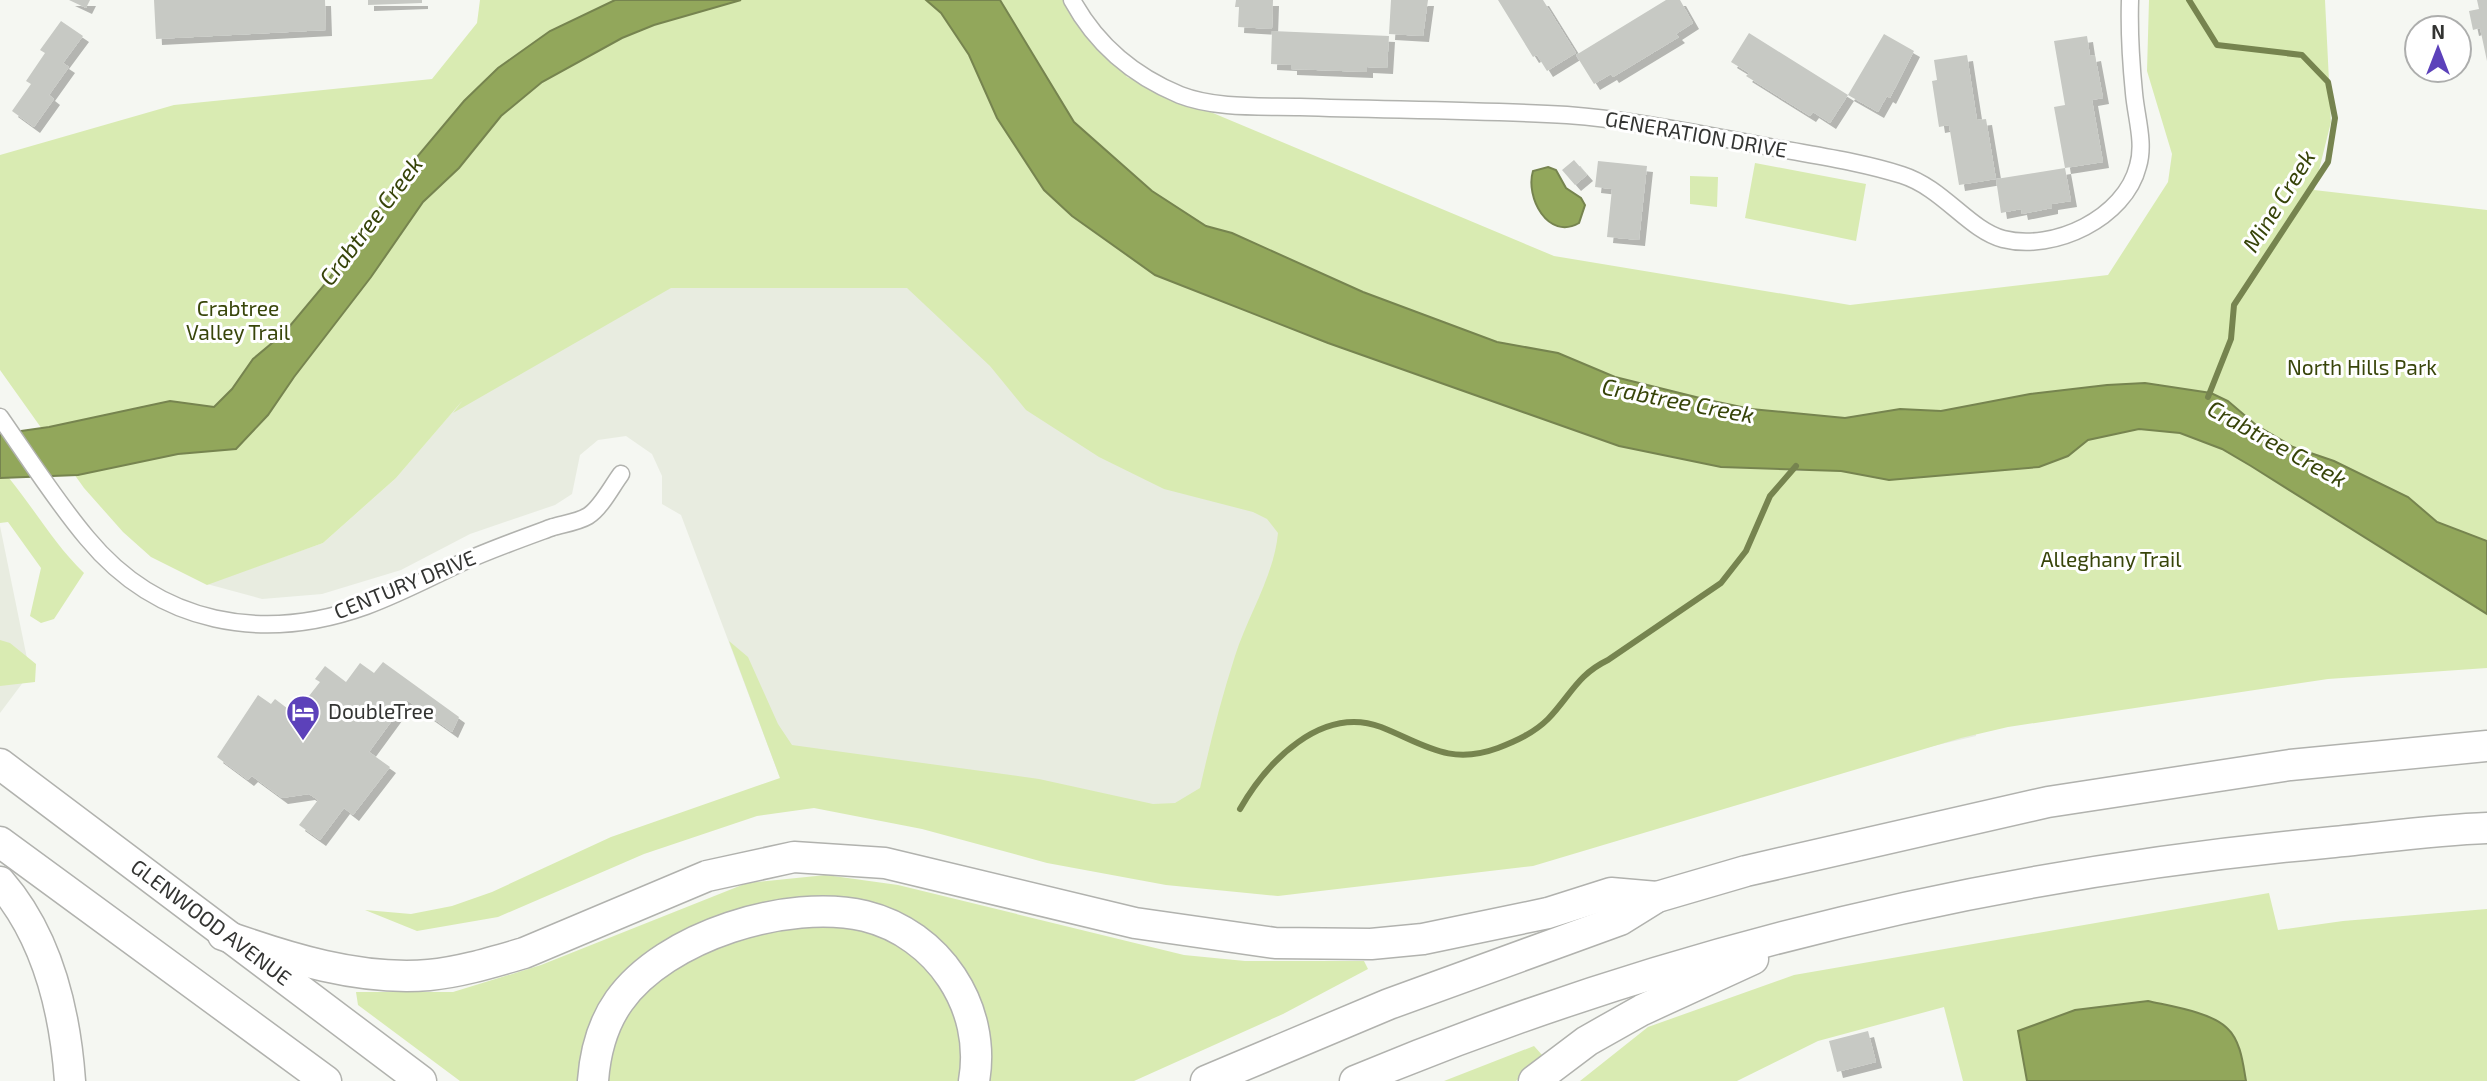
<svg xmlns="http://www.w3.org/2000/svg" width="2487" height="1081" font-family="'Exo 2',sans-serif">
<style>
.built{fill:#e8ece0}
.green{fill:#d9ebb2;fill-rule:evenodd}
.water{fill:#92a75b;stroke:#76844f;stroke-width:2}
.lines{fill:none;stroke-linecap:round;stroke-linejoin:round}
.stream{stroke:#76844f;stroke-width:6}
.building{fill:#c7c9c4;filter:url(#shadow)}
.street-casing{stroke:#b1b2ae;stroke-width:19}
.highway-casing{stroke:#b1b2ae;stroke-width:33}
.street{stroke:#fff;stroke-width:16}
.highway{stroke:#fff;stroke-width:30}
.labels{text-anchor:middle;stroke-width:6;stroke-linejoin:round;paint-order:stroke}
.street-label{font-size:21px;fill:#333432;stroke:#fff}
.park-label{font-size:21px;fill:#38450a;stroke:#fff}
.poi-label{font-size:21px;fill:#333432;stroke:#fff;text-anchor:start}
.water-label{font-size:23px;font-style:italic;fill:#374409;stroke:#fff}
</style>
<defs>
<filter id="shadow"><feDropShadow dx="6" dy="6" stdDeviation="0" flood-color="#0004"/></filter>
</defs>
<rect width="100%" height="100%" fill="#f5f7f2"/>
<path class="built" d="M 799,229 L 1477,513 L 1567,394 L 1959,434 L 1976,736 L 1476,853 L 780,778 L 681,515 L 662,504 L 662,476 L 652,454 L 626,436 L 598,440 L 580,455 L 572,494 L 555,505 L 470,534 L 401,570 L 322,594 L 262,599 L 207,584 L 323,543 L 396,478 L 526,326 Z
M 0,526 L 30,673 L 0,713 Z"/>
<path class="green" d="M 480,0 L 1075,0 L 1127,77 L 1554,256 L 1850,305 L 2108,275 L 2168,182 L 2172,154 L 2147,71 L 2149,0 L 2325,0 L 2331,122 L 2314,190 L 2487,210 L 2487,668 L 2328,679 L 2008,727 L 1961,738 L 1533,866 L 1278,896 L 1166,885 L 1047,863 L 922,829 L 814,808 L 757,816 L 644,854 L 498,917 L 417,931 L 365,910 L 411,914 L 452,906 L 492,892 L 611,837 L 780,778 L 729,641 L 748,657 L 778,724 L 792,745 L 1039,779 L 1153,804 L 1175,803 L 1200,788 C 1210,744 1221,699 1235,656 C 1248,615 1274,576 1278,533 L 1267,519 L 1253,512 L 1164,489 L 1099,457 L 1026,410 L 990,366 L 907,288 L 671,288 L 453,413 L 463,400 L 396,478 L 323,543 L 207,585 L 151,557 L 123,532 L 84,488 L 0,370 L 0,155 L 174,105 L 432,79 L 477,23 ZM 1566,395 L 1878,442 L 1959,427 L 1960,474 L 1889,480 L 1841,471 L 1792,471 L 1619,446 L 1581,430 L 1547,421 Z
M 1755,163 L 1866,184 L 1856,241 L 1745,218 Z
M 1690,176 L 1718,177 L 1717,207 L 1690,204 Z
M 0,478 L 9,478 C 35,510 55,545 84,573 L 54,619 L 41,623 L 30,616 L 41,568 L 8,522 L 0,523 Z
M 0,640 L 10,643 L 36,664 L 35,682 L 0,686 Z
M 826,875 L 898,885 L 1184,955 L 1245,961 L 1364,961 L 1368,969 L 1283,1014 L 1134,1081 L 987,1081 L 992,1050 L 970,978 L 924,928 L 867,906 L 678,937 L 611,987 L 584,1041 L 584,1081 L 460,1081 L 358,1005 L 356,992 L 453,992 L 541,965 L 747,883 Z
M 2269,893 L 2278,930 L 2343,921 L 2487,909 L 2487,1081 L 1963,1081 L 1944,1007 L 1818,1041 L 1737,1081 L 1580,1081 L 1648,1027 L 1794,975 Z
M 854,925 C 933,949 967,999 961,1081 L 604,1081 C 607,1056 610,1031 625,1009 C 653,968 719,935 768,927 C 795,923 826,926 854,925 Z
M 1534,1046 L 1543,1056 L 1516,1081 L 1444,1081 Z"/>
<path class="water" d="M 615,0 L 741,0 L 654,25 L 622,38 L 542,82 L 501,116 L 459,168 L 423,202 L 371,277 L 294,377 L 268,415 L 236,449 L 178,454 L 78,475 L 0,478 L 0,434 L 49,427 L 170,401 L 214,407 L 232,389 L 253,359 L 284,333 L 325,284 L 411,164 L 464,101 L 498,68 L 550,31 Z
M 926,0 L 1000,0 L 1074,122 L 1152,191 L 1206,226 L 1232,233 L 1363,292 L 1497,342 L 1558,353 L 1615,377 L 1708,400 L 1751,409 L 1845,418 L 1900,409 L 1941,411 L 2030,394 L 2107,385 L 2145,383 L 2211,393 L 2228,401 L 2256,425 L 2293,447 L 2334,461 L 2408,497 L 2437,522 L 2487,541 L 2487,614 L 2251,466 L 2222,449 L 2180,433 L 2139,429 L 2088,440 L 2068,456 L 2039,467 L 1889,480 L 1841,471 L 1721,467 L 1619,446 L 1328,343 L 1155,275 L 1072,216 L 1044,190 L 997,118 L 969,55 L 941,13 Z
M 1548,167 L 1556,170 L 1566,188 L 1581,198 L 1585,205 L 1579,223 C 1548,241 1525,197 1533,171 Z
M 2148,1001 C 2169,1006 2211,1012 2227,1028 C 2241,1041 2243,1064 2246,1081 L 2027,1081 L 2018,1031 L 2075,1010 Z"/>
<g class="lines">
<path class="stream" d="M 2189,0 L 2217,45 L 2302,55 L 2328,82 L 2335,118 L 2328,162 L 2234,305 L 2231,339 L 2208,397
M 1240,809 C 1267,762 1321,705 1381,727 C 1424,744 1449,766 1498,748 C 1516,741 1534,733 1548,719 C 1571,695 1577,675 1608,660 L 1721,583 L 1746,551 L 1770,496 L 1796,466"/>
</g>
<path class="building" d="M 69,0 L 90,0 L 86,8 Z
M 154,0 L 325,0 L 326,30 L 156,39 Z
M 368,0 L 422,0 L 422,3 L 368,5 Z
M 1236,0 L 1273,0 L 1272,29 L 1238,27 L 1239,7 L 1235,7 Z
M 1391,0 L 1428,0 L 1423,36 L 1389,34 Z
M 1498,0 L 1543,0 L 1576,53 L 1547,71 L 1537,55 L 1533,57 Z
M 1666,0 L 1680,0 L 1693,23 L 1676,34 L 1679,37 L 1613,77 L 1611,74 L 1594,84 L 1576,55 Z
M 2477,0 L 2487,0 L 2487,61 L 2480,28 L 2473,30 L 2469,11 L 2479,9 Z
M 61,21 L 83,36 L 63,63 L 69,67 L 49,95 L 54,99 L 34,127 L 12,111 L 31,84 L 26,81 L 45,53 L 40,50 Z
M 1272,31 L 1389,36 L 1387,68 L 1367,67 L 1367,72 L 1291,69 L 1291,65 L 1271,64 Z
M 1749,33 L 1848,95 L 1884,34 L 1914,51 L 1890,98 L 1887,96 L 1878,112 L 1848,95 L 1830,123 L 1813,112 L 1810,116 L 1746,76 L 1749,73 L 1731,62 Z
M 2087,36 L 2090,56 L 2095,55 L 2103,98 L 2092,100 L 2103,162 L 2065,168 L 2054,107 L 2065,105 L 2054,41 Z
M 1967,55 L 1977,120 L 1986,119 L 1996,179 L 2065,168 L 2071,201 L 2052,204 L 2052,208 L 2022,214 L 2021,209 L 2001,213 L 1996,179 L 1959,185 L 1949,125 L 1939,127 L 1932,81 L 1937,80 L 1934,60 Z
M 1574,160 L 1587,175 L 1575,185 L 1562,170 Z
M 1598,161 L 1647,166 L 1639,240 L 1607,237 L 1612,189 L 1595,187 Z
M 383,662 L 459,717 L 452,732 L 407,700 L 369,752 L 390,767 L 353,815 L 344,808 L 320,840 L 299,825 L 318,800 L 309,794 L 282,798 L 252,776 L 248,780 L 217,757 L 258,695 L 271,704 L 275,699 L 300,718 L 314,700 L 309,696 L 320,682 L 315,679 L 325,666 L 346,682 L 360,663 L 374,673 Z
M 1868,1031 L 1876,1062 L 1837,1072 L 1829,1041 Z"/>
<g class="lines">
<g class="street-casing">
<path id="street" d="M 1072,0 C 1096,44 1134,76 1180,95 C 1216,109 1262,106 1300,107 C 1389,110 1478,110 1567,115 C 1634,120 1699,134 1765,146 C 1811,155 1858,161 1902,175 C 1943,188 1969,230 2003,239 C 2054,252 2125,218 2138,166 C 2145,143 2136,117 2134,93 C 2131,63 2129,31 2130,0
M 0,417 C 28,457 55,500 87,538 C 159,625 263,643 366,606 C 399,594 431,577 463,562 C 492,549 523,538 553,527 C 563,524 578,522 588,516 C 601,508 612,486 621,474"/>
</g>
<g class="highway-casing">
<g id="highway">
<path id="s1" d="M 0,764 L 421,1081"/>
<path d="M 0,842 L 326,1081"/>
<path d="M 0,882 C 47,936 65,1011 70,1081"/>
<path d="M 223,935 C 287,958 360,981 429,975 C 461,972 493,962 524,953 L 707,876 L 794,857 L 885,863 L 1135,923 L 1275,943 L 1371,944 L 1423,939 L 1548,913 L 1611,893 L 1657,897"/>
<path d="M 593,1081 C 595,1053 602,1025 619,1001 C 665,936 788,898 865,916 C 938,934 987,1007 974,1081"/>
<path d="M 1206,1081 L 1389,1004 L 1620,920 L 1657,897 L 1746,871 L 2048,802 L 2290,765 L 2487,746"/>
<path d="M 1355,1081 C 1664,952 1991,874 2324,843 C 2378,838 2433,830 2487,828"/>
<path d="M 1534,1081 L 1587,1041 L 1642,1010 L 1753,959"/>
</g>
</g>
<use href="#street" class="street"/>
<use href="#highway" class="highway"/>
</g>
<defs>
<g id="hotel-pin" transform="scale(1.75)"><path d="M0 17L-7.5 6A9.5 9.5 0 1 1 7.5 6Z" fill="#5c41ba" stroke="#fff"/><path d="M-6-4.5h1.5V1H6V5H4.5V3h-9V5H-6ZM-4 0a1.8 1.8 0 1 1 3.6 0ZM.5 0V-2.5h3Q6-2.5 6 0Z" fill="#fff"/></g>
</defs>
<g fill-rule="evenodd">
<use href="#hotel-pin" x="303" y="712"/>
</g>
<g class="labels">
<g class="street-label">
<text transform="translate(1696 135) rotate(10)" y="7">GENERATION DRIVE</text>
<text transform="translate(405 585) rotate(-22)" y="7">CENTURY DRIVE</text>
<text dy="7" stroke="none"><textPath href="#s1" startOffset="264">GLENWOOD AVENUE</textPath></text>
</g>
<g class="park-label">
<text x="238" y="316">Crabtree<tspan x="238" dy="24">Valley Trail</tspan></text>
<text x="2362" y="375">North Hills Park</text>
<text x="2111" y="567">Alleghany Trail</text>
</g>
<g class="poi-label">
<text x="328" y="719">DoubleTree</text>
</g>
<g class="water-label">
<text transform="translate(2279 201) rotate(-58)" y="8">Mine Creek</text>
<text transform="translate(371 221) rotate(-53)" y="8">Crabtree Creek</text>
<text transform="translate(1678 401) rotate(11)" y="8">Crabtree Creek</text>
<text transform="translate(2277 444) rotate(29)" y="8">Crabtree Creek</text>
</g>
</g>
<g transform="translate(2438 49)"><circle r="33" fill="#ffffff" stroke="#adaead" stroke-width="2"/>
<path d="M0-5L12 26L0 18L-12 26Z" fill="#5c41ba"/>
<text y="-10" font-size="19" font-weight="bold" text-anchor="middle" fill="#333432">N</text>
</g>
</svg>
